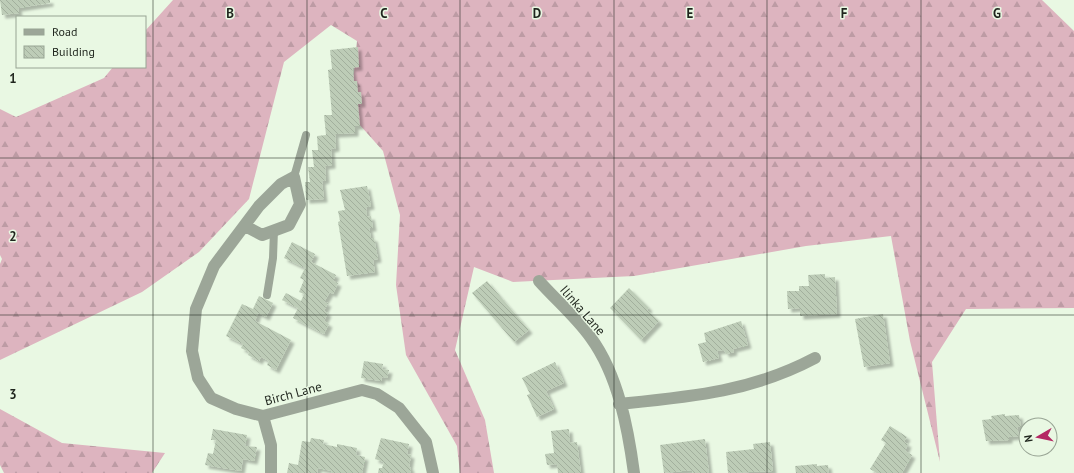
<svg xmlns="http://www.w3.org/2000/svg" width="1074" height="473" font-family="'PT Sans',sans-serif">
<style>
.forest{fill:url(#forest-firs)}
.building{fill:url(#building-back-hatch);filter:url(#shadow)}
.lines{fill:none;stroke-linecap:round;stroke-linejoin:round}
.lane{stroke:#9ca698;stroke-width:8}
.street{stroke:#9ca698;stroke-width:12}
.grid{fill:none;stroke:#1f251d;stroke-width:1;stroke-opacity:0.55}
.labels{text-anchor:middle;stroke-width:3;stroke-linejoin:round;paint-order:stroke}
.street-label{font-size:13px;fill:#1f251d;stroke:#e9f8e3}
.grid-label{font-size:13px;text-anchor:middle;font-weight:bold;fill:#1f251d;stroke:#e9f8e3;stroke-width:3;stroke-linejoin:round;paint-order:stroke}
</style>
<defs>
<pattern id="forest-firs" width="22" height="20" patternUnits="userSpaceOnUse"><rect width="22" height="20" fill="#ddb4bf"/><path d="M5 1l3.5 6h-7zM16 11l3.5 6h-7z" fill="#bd9ba4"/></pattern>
<pattern id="building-back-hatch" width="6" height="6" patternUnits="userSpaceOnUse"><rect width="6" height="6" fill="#bdccb7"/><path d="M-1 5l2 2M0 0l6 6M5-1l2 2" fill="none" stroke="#a2af9d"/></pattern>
<filter id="shadow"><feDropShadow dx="3.5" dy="3.5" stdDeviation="1" flood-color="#0004"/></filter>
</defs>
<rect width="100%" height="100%" fill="#e9f8e3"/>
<path class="forest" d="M 173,0 L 1042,0 L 1074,31 L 1074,308 L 966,309 L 932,362 L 940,462 L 910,341 L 891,236 L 806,246 L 634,276 L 513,282 L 474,267 L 455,350 L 485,420 L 494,473 L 460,473 L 457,446 L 406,355 L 396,285 L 400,215 L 383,151 L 350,114 L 357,41 L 331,25 L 284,62 L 249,199 L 199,252 L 142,292 L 0,360 L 0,264 L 2,259 L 0,255 L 0,109 L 16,117 L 104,78 L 113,67 L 145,67 L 145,31 Z
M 0,409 L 62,443 L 165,453 L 152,473 L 4,473 L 0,465 Z"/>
<path class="building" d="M 0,0 L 50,0 L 50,3 L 18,8 L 19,13 L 2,15 Z
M 358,47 L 359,67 L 352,68 L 354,81 L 357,81 L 358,92 L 361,92 L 362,104 L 358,104 L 360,126 L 355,126 L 355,133 L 335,134 L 336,148 L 331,149 L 332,165 L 325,166 L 326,180 L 322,181 L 324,199 L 306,200 L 305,182 L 310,182 L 308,167 L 314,167 L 312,150 L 318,150 L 317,136 L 326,135 L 324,115 L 332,115 L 328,70 L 332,69 L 330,50 Z
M 367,186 L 371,206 L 366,207 L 367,217 L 371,216 L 373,228 L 369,228 L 371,238 L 374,238 L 378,259 L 373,260 L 375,272 L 347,276 L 338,222 L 340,221 L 338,211 L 345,210 L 340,190 Z
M 292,242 L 315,254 L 311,262 L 336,275 L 333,281 L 338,283 L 333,294 L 330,292 L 324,302 L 328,303 L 324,311 L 328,313 L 324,321 L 329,324 L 324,334 L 293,318 L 298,308 L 282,300 L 286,293 L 301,301 L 304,294 L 299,292 L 304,280 L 300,278 L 305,268 L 284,258 Z
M 825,274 L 825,278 L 835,277 L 837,314 L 800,316 L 800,308 L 788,309 L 787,291 L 799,291 L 799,286 L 809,286 L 808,275 Z
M 487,281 L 529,330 L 514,342 L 472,293 Z
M 629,288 L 649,308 L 647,310 L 659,321 L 641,340 L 610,308 Z
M 259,296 L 273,303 L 266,317 L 258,313 L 255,321 L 291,340 L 276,370 L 267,365 L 269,361 L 261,357 L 259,361 L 248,355 L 249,352 L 241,348 L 243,344 L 226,336 L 242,304 L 253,309 Z
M 883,314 L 890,363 L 864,367 L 855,319 Z
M 741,321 L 748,345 L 733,349 L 734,352 L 726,354 L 724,350 L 717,351 L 719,358 L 703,362 L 698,344 L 706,342 L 704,333 Z
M 364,361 L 383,364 L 382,369 L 389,370 L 387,378 L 382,377 L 381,381 L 361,378 Z
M 555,362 L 564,383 L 546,391 L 554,409 L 537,417 L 527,395 L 530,394 L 522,378 Z
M 1005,414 L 1005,416 L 1019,415 L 1021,427 L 1017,427 L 1019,436 L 1009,437 L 1009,440 L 986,441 L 982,420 L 992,419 L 991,416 Z
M 890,426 L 907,437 L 904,442 L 908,444 L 905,451 L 912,455 L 902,473 L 877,473 L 870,469 L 886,443 L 881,440 Z
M 213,429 L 247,435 L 245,446 L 257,447 L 254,461 L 243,459 L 241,471 L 205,465 L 208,453 L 213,454 L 216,440 L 211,440 Z
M 569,429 L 570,443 L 577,442 L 581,473 L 558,473 L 557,464 L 547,465 L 545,454 L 554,453 L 551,431 Z
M 311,438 L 324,440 L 323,444 L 337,447 L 337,444 L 357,448 L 356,455 L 365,457 L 362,473 L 331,473 L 332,471 L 318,468 L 317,473 L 287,473 L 289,463 L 298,465 L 302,441 L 310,442 Z
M 381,438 L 409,444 L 407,454 L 411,455 L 409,467 L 411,468 L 410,473 L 378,473 L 379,468 L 382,468 L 384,462 L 375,459 Z
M 705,439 L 709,473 L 693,473 L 692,470 L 664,473 L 660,445 Z
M 770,442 L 773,471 L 728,473 L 726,452 L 754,449 L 753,444 Z
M 817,464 L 817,466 L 828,465 L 829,473 L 796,473 L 795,466 Z"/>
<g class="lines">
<path class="lane" d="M 294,177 L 306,135
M 267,295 L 273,258 L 274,230"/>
<path class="street" d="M 245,226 L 262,235 L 289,225 L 300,204 L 294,177 L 281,184 L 259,206 L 214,266 L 196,309 L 192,351 L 198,378 L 211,398 L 236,409 L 263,416 L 362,390 L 377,394 L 399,408 L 426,442 L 433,473
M 539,281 C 556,300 576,317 591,338 C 618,375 628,428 634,473
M 619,404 C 690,397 751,392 815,358
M 263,416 L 271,445 L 271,473"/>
</g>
<path class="grid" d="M 153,0 L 153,473M 307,0 L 307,473M 460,0 L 460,473M 614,0 L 614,473M 767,0 L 767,473M 921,0 L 921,473M 0,158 L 1074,158M 0,315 L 1074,315"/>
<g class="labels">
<g class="street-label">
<text transform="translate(583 310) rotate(49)" y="5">Ilinka Lane</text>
<text transform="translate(293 393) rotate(-15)" y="5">Birch Lane</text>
</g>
</g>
<g class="grid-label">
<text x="230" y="18">B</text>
<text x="384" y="18">C</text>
<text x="537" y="18">D</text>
<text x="690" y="18">E</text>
<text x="844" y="18">F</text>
<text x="997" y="18">G</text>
<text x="13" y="83">1</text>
<text x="13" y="241">2</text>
<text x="13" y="399">3</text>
</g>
<rect x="16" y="16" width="130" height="52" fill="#e9f8e3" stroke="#98a494"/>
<rect x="24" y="29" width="20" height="6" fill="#9ca698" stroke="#98a494"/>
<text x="52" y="36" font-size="12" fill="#1f251d">Road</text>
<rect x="24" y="46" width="20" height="12" fill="url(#building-back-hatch)" stroke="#98a494"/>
<text x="52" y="56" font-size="12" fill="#1f251d">Building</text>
<g transform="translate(1038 437) rotate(261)"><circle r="19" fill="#e9f8e3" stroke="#98a494"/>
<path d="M0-3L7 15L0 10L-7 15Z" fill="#b42863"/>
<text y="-6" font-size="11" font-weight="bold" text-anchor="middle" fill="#1f251d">N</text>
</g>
</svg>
